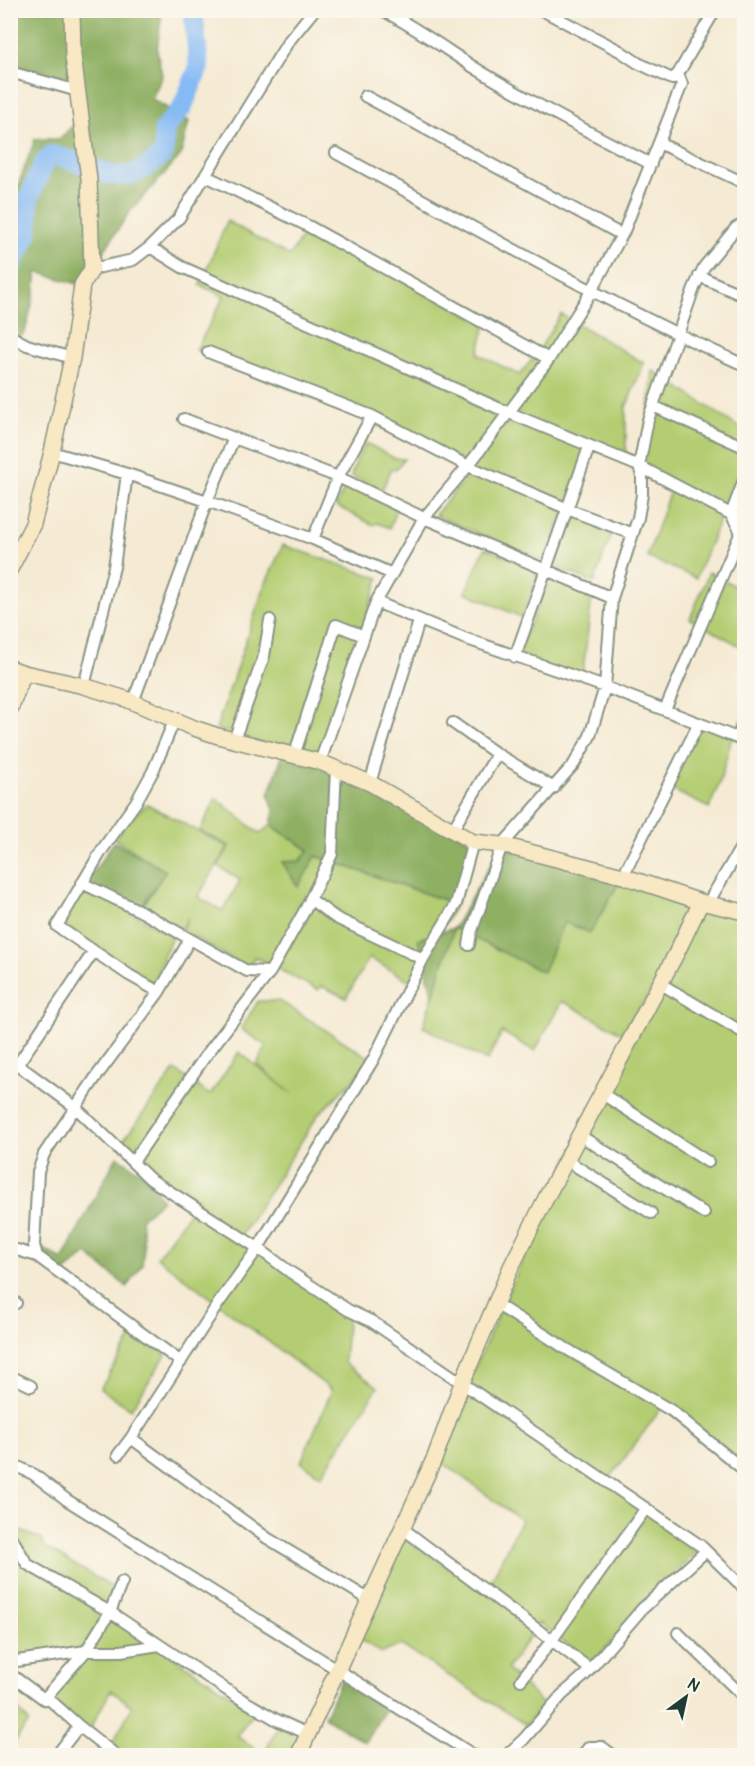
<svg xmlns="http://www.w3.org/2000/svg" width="755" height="1766" font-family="Pangolin,sans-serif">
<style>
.green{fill:#b4cd72;stroke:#6a8553;stroke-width:1.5}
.forest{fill:#8fb064;stroke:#57764c;stroke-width:1.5}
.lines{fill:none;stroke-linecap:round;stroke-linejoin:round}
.river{stroke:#85baf4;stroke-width:20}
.street-casing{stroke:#8a9484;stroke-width:14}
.secondary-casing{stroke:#8a9484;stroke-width:18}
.street{stroke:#fff;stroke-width:10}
.secondary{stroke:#f8e8c3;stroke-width:15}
</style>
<rect width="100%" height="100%" fill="#fbf7ec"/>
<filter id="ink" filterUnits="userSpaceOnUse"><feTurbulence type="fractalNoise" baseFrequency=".0167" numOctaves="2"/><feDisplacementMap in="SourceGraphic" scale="12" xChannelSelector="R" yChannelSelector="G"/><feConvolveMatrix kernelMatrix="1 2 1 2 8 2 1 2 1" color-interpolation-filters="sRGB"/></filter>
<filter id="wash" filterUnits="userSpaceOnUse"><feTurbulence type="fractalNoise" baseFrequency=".008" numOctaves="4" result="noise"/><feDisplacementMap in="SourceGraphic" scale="24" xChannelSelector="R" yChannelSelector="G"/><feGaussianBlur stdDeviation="1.35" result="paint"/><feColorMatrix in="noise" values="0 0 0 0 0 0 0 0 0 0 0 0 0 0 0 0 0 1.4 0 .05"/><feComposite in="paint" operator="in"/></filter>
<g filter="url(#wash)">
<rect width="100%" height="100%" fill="#f5ead3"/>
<path class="green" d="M 227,221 L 290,256 L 308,226 L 486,324 L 478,354 L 519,375 L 536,355 L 561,314 L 644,363 L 626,407 L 626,462 L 589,447 L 544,562 L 435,515 L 472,471 L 457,458 L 196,350 L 224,296 L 200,285 Z
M 653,370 L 744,431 L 744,520 L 722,514 L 696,578 L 647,557 L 672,485 L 639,466 L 648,420 Z
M 366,443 L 394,458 L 404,459 L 395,470 L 391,469 L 382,490 L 351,476 L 357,459 Z
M 346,485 L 396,508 L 390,528 L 377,523 L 373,525 L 336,506 Z
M 575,512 L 613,530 L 594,583 L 554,566 Z
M 283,545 L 379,578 L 320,762 L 216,729 L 264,587 Z
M 485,548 L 539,570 L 523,618 L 465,592 Z
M 709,572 L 744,591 L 744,648 L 690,619 Z
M 551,577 L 592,596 L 582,679 L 515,657 Z
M 744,717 L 744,742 L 732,737 L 720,782 L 709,808 L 668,788 L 699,723 L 732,736 Z
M 216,798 L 260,834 L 271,825 L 309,850 L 300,862 L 283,862 L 298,885 L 316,856 L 456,904 L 412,982 L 369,958 L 346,998 L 321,986 L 318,990 L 255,957 L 247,968 L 182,930 L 188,918 L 181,929 L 142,908 L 165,871 L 115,839 L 127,822 L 147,804 L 228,847 L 198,897 L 223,911 L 240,880 L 218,866 L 230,846 L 200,831 Z
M 623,876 L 744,912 L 744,1470 L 663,1406 L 607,1482 L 701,1546 L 592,1663 L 539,1623 L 507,1669 L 544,1705 L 526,1725 L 401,1645 L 382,1653 L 354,1636 L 370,1600 L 379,1607 L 371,1599 L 401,1535 L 480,1589 L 489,1585 L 521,1520 L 435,1457 L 567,1161 L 672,960 L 623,1034 L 562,1001 L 535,1051 L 502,1032 L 487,1061 L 423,1027 L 454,928 L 543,972 L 564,921 Z
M 84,885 L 172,936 L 153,983 L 131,973 L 61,923 Z
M 258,1001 L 280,1001 L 373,1060 L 318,1115 L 240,1237 L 348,1310 L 344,1363 L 378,1387 L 321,1476 L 301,1462 L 332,1390 L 157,1257 L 193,1207 L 232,1231 L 119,1146 L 175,1070 L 210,1095 L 239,1052 L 291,1093 L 257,1064 L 266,1046 L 241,1029 Z
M 135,1332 L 166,1355 L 131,1409 L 100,1389 Z
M 20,1531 L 42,1539 L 45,1547 L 117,1590 L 105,1613 L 255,1710 L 237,1736 L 263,1754 L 279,1726 L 304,1743 L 298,1755 L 228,1755 L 222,1752 L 219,1756 L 117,1755 L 109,1749 L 132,1707 L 111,1690 L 88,1733 L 47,1698 L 82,1653 L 11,1659 L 11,1532 Z
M 11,1702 L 29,1722 L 11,1747 Z"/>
<path class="forest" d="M 11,11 L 162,11 L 157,50 L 162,76 L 152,99 L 189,121 L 181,155 L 128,214 L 82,285 L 37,272 L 34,296 L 25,332 L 11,346 L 10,208 L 35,139 L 60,139 L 77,121 L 78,91 L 11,72 Z
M 283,753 L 311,760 L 473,842 L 456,904 L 316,856 L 298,887 L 282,862 L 300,861 L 309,850 L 271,825 L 274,810 L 269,795 Z
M 114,842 L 166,871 L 141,907 L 86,883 Z
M 502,845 L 623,876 L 590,933 L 564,922 L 543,972 L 454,928 L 433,997 L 418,939 L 454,928 Z
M 117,1156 L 150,1179 L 162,1200 L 141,1219 L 144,1247 L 142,1265 L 127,1287 L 87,1254 L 62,1274 L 37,1256 L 39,1246 L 62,1260 Z
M 341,1680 L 386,1708 L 365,1742 L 324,1717 Z"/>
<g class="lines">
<path class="river" d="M 10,269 L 28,232 L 29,198 L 44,163 L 51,155 C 99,162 116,199 164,153 L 164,129 L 182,108 L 199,67 L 193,10"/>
</g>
</g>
<g filter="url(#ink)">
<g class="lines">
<g class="street-casing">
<path id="street" d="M 382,10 C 415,27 444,48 475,68 C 532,103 592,134 651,164
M 542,10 L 620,51 L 638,63 L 672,79 L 678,74 L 715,10
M 10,72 L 78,91
M 365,96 L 622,235
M 659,143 L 744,183
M 336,153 C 471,226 605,302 744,365
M 206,176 L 308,226 L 549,359
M 150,247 L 182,267 L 507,412 L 639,466 L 744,521
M 92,269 L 133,260 L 150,247 L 179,218 L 288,42 L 314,10
M 699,276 L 744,296
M 10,336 L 27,345 L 72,358
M 208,352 L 372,416 L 468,466 L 575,512 L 633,534
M 653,406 L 744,447
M 372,416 L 338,477 L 424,518 L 612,598
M 184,419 L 234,438
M 52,452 L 127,474 L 207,501 L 133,702
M 313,539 L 338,477 L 234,438 L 207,501 L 313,539 L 392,574
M 376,602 L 464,638 L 605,687 L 737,738
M 515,657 L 589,447
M 84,686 L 114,567 L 127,474
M 665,710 L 741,532 L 731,514 L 744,480
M 453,723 L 497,754 L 554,788
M 744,724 L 737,738 L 744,741
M 234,740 L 264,656 L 270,620
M 294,756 L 336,625 L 364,636
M 320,762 L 376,602 L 424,518 L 468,466 L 549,359 L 592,290 L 624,231 L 682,84 L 678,74
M 370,783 L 419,621
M 452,831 L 497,754
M 623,876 L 699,723
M 82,883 L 140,911 L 247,971 L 270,972
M 310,899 L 336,918 L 423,959
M 708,903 L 744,842
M 469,945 L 471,933 L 502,845 L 574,764 L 590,736 L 605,687 L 612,598 L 638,518 L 642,495 L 642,476 L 639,466 L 648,420 L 694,288 L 704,267 L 736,228 L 744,224
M 661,984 L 744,1033
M 159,992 L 129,975 L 57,926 L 102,850 L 136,802 L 153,771 L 175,719
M 10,1059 L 75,1107 L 150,1179 L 258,1248 L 290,1272 L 348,1310 L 371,1321 L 701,1546 L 744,1588
M 18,1064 L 94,951
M 601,1093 L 708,1162
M 579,1135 L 704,1213
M 566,1160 L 651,1213
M 133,1162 L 204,1058 L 270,972 L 306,908 L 332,854 L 336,769
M 10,1248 L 37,1256
M 10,1301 L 16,1303
M 496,1304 L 565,1348 L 672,1411 L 744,1470
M 181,1362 L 37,1256 L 34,1245 L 38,1172 L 44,1154 L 96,1077 L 159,992 L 190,939
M 10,1376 L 31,1386
M 131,1438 L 267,1538 L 370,1600
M 118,1455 L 131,1438 L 218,1304 L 258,1248 L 373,1060 L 423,959 L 456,904 L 473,842
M 10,1463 L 33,1474 L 67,1500 L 475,1756
M 402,1528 L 590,1669
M 10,1538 L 13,1540 L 27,1564 L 110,1612 L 236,1696 L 277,1720 L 308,1734
M 678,1633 L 744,1697
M 86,1651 L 110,1612 L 122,1582
M 86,1651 L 121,1651 L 159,1645
M 10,1662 L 86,1651 L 44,1699
M 10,1674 L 44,1699 L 50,1700 L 79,1726 L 117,1756
M 521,1680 L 552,1640 L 646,1508
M 56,1756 L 79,1726
M 506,1756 L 524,1739 L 562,1695 L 585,1675 L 642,1609 L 706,1551
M 582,1756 L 589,1747 L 602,1747 L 614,1756"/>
</g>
<g class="secondary-casing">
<path id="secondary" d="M 10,569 L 33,524 L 52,452 L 72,358 L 82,285 L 92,269 L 89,179 L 73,56 L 72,10
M 10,668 L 24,673 L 84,686 L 126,699 L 194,728 L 218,736 L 320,762 L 370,783 L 473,842 L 502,845 L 623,876 L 701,902 L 744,912
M 10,709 L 24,673
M 298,1756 L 435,1457 L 462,1383 L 511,1267 L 547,1196 L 676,954 L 701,902"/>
</g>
<use href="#street" class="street"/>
<use href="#secondary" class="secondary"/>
</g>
</g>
<rect width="755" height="1766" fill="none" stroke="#fbf7ec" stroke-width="36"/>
<g transform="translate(686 1697) rotate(33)" stroke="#fbf7ec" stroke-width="4.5" paint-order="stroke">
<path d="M0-4.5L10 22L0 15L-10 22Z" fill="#1f3d34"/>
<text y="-9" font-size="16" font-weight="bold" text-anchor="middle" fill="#1f3d34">N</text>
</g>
</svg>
